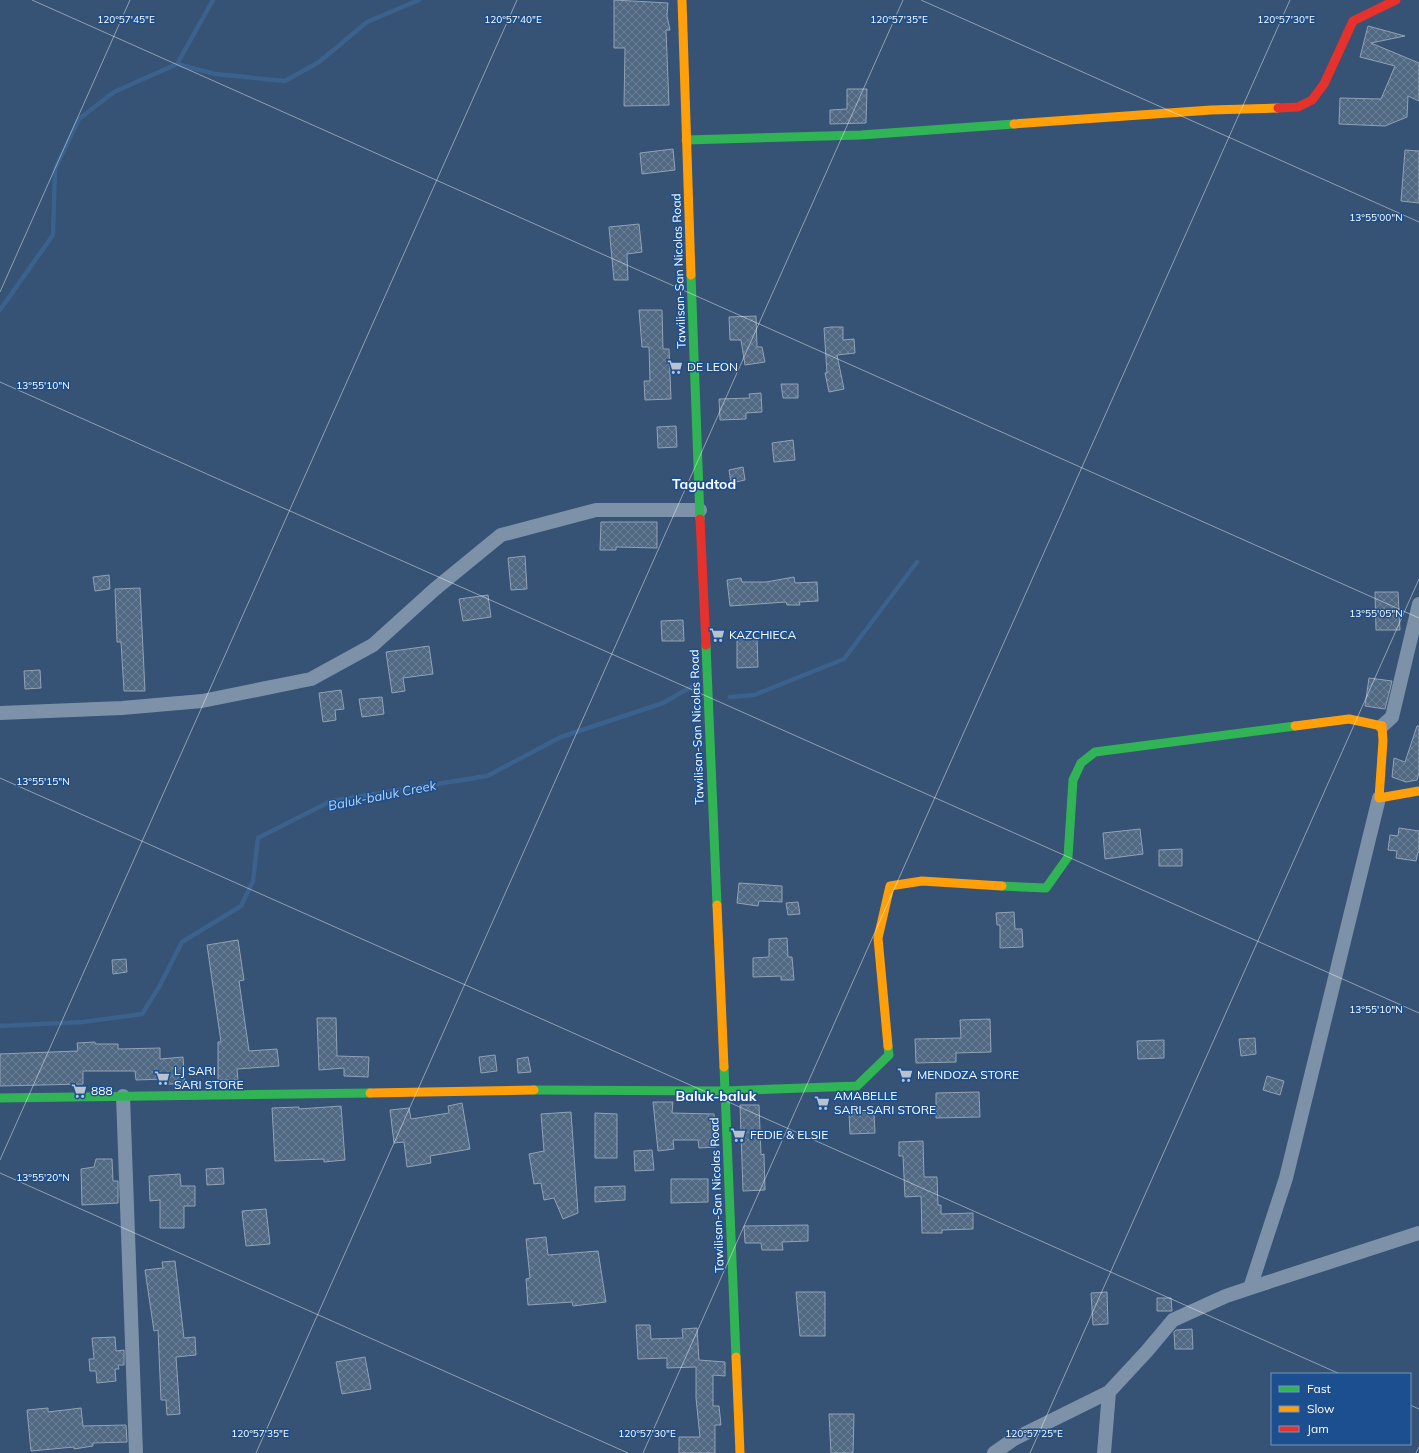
<svg xmlns="http://www.w3.org/2000/svg" width="1419" height="1453" font-family="Mulish,sans-serif">
<style>
.lines{fill:none;stroke-linecap:round;stroke-linejoin:round}
.stream{stroke:#3b618d;stroke-width:4.5}
.building{fill:url(#building-cross-hatch);stroke:#92a2b6}
.street{stroke:#7d92a8;stroke-width:14}
.fast{stroke:#30b455;stroke-width:9}
.slow{stroke:#ff9f0a;stroke-width:9}
.jam{stroke:#e5322d;stroke-width:9}
.ticks{fill:none;stroke:#fff;stroke-width:1;stroke-opacity:0.45}
.labels{text-anchor:middle;stroke-width:3;stroke-linejoin:round;paint-order:stroke}
.street-label{font-size:12px;fill:#fff;stroke:#1b4f8f}
.poi-label{font-size:12px;fill:#fff;stroke:#1b4f8f;text-anchor:start}
.water-label{font-size:13px;font-style:italic;fill:#b5d3f5;stroke:#1b4f8f}
.quarter-label{font-size:14px;font-weight:bold;fill:#fff;stroke:#1b4f8f}
.ticks-label{font-size:10px;text-anchor:middle;fill:#fff;stroke:#1b4f8f;stroke-width:3;stroke-linejoin:round;paint-order:stroke}
</style>
<defs>
<pattern id="building-cross-hatch" width="8" height="8" patternUnits="userSpaceOnUse"><rect width="8" height="8" fill="#526984"/><path d="M0 0l8 8M0 8l8-8" fill="none" stroke="#6c8096"/></pattern>
</defs>
<rect width="100%" height="100%" fill="#365274"/>
<g class="lines">
<path class="stream" d="M 177,64 L 213,0
M 0,310 L 53,235 L 55,169 L 79,119 L 114,92 L 177,64 L 215,74 L 285,81 L 319,62 L 367,22 L 419,0
M 730,697 L 754,695 L 844,659 L 917,562
M 0,1026 L 83,1022 L 142,1014 L 159,987 L 182,942 L 241,906 L 253,881 L 258,838 L 331,801 L 487,776 L 561,737 L 663,703 L 691,687"/>
</g>
<path class="building" d="M 614,0 L 668,3 L 667,16 L 670,30 L 666,30 L 669,105 L 624,106 L 625,48 L 614,48 Z
M 1368,26 L 1405,36 L 1371,43 L 1419,63 L 1419,101 L 1408,96 L 1407,117 L 1385,126 L 1339,124 L 1340,98 L 1381,99 L 1395,66 L 1360,57 Z
M 847,89 L 867,89 L 866,123 L 830,124 L 830,110 L 847,109 Z
M 673,149 L 675,170 L 642,174 L 640,153 Z
M 1405,150 L 1419,151 L 1419,203 L 1401,201 Z
M 639,224 L 642,252 L 627,254 L 628,280 L 614,280 L 609,227 Z
M 639,310 L 662,310 L 663,349 L 669,349 L 671,399 L 645,400 L 644,381 L 650,381 L 649,347 L 642,347 Z
M 756,316 L 757,347 L 762,347 L 765,362 L 745,365 L 741,340 L 730,340 L 729,317 Z
M 831,327 L 843,327 L 843,340 L 854,339 L 855,353 L 837,355 L 844,389 L 829,392 L 825,373 L 827,373 L 824,328 Z
M 781,384 L 798,384 L 798,398 L 783,398 Z
M 761,393 L 762,412 L 746,413 L 746,419 L 720,420 L 719,399 L 750,398 L 749,394 Z
M 676,426 L 677,447 L 658,448 L 657,427 Z
M 793,440 L 795,460 L 774,462 L 772,443 Z
M 743,467 L 745,480 L 731,483 L 729,470 Z
M 601,522 L 657,522 L 657,548 L 616,547 L 616,550 L 600,550 Z
M 525,556 L 527,589 L 511,590 L 508,558 Z
M 109,575 L 110,589 L 95,591 L 93,577 Z
M 794,577 L 795,583 L 817,582 L 818,601 L 799,602 L 800,605 L 787,605 L 786,602 L 730,606 L 727,580 L 741,578 L 742,582 L 766,582 Z
M 140,588 L 145,691 L 124,691 L 121,642 L 117,642 L 115,589 Z
M 1375,592 L 1398,592 L 1400,630 L 1376,630 Z
M 488,595 L 491,617 L 463,621 L 459,599 Z
M 683,620 L 684,641 L 662,641 L 661,621 Z
M 737,638 L 757,638 L 758,667 L 737,668 Z
M 429,646 L 433,674 L 403,678 L 405,691 L 392,693 L 386,652 Z
M 40,670 L 41,688 L 25,689 L 24,671 Z
M 1369,678 L 1392,681 L 1385,709 L 1365,706 Z
M 341,690 L 344,709 L 335,710 L 336,720 L 323,722 L 319,693 Z
M 382,697 L 384,714 L 362,717 L 359,699 Z
M 1417,726 L 1419,726 L 1419,772 L 1417,780 L 1406,782 L 1392,777 L 1394,758 L 1405,762 Z
M 1399,828 L 1419,831 L 1419,853 L 1418,852 L 1416,861 L 1396,858 L 1397,851 L 1388,850 L 1390,835 L 1398,836 Z
M 1140,829 L 1143,854 L 1105,859 L 1103,833 Z
M 1182,849 L 1182,866 L 1159,866 L 1159,850 Z
M 739,883 L 782,886 L 782,902 L 759,901 L 758,906 L 737,903 Z
M 798,902 L 800,914 L 788,915 L 786,903 Z
M 1014,912 L 1015,929 L 1022,929 L 1023,947 L 1000,948 L 1000,925 L 997,925 L 996,913 Z
M 787,938 L 788,957 L 792,957 L 794,980 L 781,980 L 781,976 L 753,977 L 753,958 L 769,957 L 769,939 Z
M 238,940 L 244,980 L 239,981 L 249,1051 L 277,1049 L 279,1066 L 237,1069 L 238,1080 L 218,1080 L 218,1042 L 221,1042 L 207,945 Z
M 126,959 L 127,972 L 113,974 L 112,960 Z
M 317,1018 L 336,1018 L 337,1056 L 369,1057 L 368,1077 L 344,1076 L 344,1068 L 319,1070 Z
M 990,1019 L 991,1052 L 956,1053 L 956,1062 L 916,1063 L 915,1039 L 961,1038 L 960,1020 Z
M 1255,1038 L 1256,1054 L 1241,1056 L 1239,1039 Z
M 1164,1040 L 1164,1058 L 1138,1059 L 1137,1041 Z
M 95,1042 L 95,1044 L 118,1044 L 118,1049 L 160,1048 L 160,1059 L 183,1057 L 185,1084 L 164,1084 L 164,1079 L 136,1080 L 135,1071 L 83,1071 L 83,1084 L 0,1086 L 0,1054 L 78,1051 L 77,1043 Z
M 495,1055 L 497,1071 L 481,1073 L 479,1057 Z
M 528,1057 L 531,1072 L 518,1073 L 517,1059 Z
M 1267,1076 L 1284,1081 L 1280,1095 L 1263,1090 Z
M 979,1092 L 980,1117 L 936,1118 L 936,1093 Z
M 653,1102 L 673,1102 L 672,1113 L 714,1114 L 716,1147 L 699,1148 L 698,1140 L 673,1140 L 674,1149 L 658,1151 Z
M 462,1103 L 470,1149 L 430,1156 L 431,1163 L 407,1167 L 404,1142 L 394,1143 L 390,1110 L 409,1108 L 411,1119 L 449,1113 L 448,1106 Z
M 740,1105 L 759,1105 L 761,1155 L 764,1154 L 765,1190 L 743,1191 Z
M 341,1106 L 345,1160 L 324,1162 L 324,1159 L 275,1161 L 272,1108 L 299,1107 L 299,1109 Z
M 571,1112 L 578,1213 L 563,1219 L 554,1198 L 544,1200 L 541,1183 L 534,1184 L 529,1154 L 544,1151 L 541,1114 Z
M 849,1112 L 874,1112 L 875,1133 L 850,1134 Z
M 595,1113 L 617,1114 L 617,1158 L 595,1158 Z
M 923,1141 L 924,1177 L 937,1177 L 938,1205 L 941,1205 L 941,1214 L 973,1213 L 973,1229 L 942,1230 L 942,1233 L 922,1233 L 921,1196 L 905,1197 L 903,1156 L 899,1156 L 899,1142 Z
M 652,1150 L 654,1170 L 635,1171 L 634,1151 Z
M 96,1159 L 112,1159 L 113,1181 L 118,1181 L 118,1203 L 82,1205 L 81,1169 L 94,1167 Z
M 223,1168 L 224,1184 L 207,1185 L 206,1169 Z
M 180,1174 L 181,1186 L 195,1186 L 195,1206 L 184,1206 L 184,1228 L 160,1228 L 160,1200 L 150,1201 L 149,1176 Z
M 671,1179 L 708,1179 L 708,1202 L 671,1203 Z
M 625,1186 L 625,1200 L 595,1202 L 595,1187 Z
M 266,1209 L 270,1244 L 246,1246 L 242,1211 Z
M 808,1225 L 808,1241 L 782,1242 L 783,1250 L 762,1250 L 761,1243 L 745,1243 L 744,1226 Z
M 546,1237 L 548,1255 L 598,1251 L 606,1302 L 573,1306 L 572,1302 L 528,1305 L 526,1279 L 530,1278 L 526,1239 Z
M 175,1261 L 184,1338 L 195,1337 L 196,1355 L 176,1357 L 180,1414 L 167,1415 L 166,1400 L 161,1400 L 158,1330 L 154,1331 L 145,1270 L 163,1268 L 162,1262 Z
M 796,1292 L 825,1292 L 825,1336 L 800,1336 Z
M 1107,1292 L 1108,1324 L 1093,1325 L 1091,1293 Z
M 1157,1298 L 1171,1298 L 1172,1311 L 1157,1311 Z
M 636,1325 L 650,1325 L 651,1339 L 683,1338 L 682,1329 L 697,1328 L 699,1360 L 725,1362 L 725,1376 L 713,1375 L 713,1406 L 719,1406 L 721,1425 L 715,1425 L 715,1453 L 679,1453 L 679,1437 L 700,1437 L 696,1398 L 696,1367 L 667,1368 L 667,1358 L 638,1359 Z
M 1192,1329 L 1193,1349 L 1175,1349 L 1174,1332 L 1176,1330 Z
M 115,1337 L 116,1351 L 124,1350 L 124,1365 L 118,1365 L 119,1369 L 115,1369 L 116,1381 L 97,1383 L 96,1371 L 90,1371 L 89,1359 L 94,1359 L 92,1338 Z
M 365,1357 L 371,1389 L 342,1394 L 336,1362 Z
M 48,1408 L 48,1412 L 81,1408 L 83,1426 L 126,1425 L 127,1442 L 93,1443 L 93,1446 L 74,1449 L 74,1447 L 31,1451 L 27,1410 Z
M 829,1414 L 854,1414 L 853,1453 L 831,1453 Z"/>
<g class="lines">
<path class="street" d="M 0,713 L 122,708 L 202,701 L 311,679 L 373,645 L 435,589 L 501,535 L 596,510 L 700,510
M 1382,726 L 1392,717 L 1419,604
M 123,1096 L 136,1453
M 1250,1288 L 1419,1233
M 994,1453 L 1014,1439 L 1109,1392 L 1147,1351 L 1173,1320 L 1226,1296 L 1250,1288 L 1286,1178 L 1379,798
M 1104,1453 L 1109,1392"/>
<path class="fast" d="M 686,140 L 861,135 L 1014,124
M 691,275 L 700,519
M 706,645 L 717,905
M 1002,886 L 1046,888 L 1068,857 L 1073,780 L 1081,763 L 1095,752 L 1295,726
M 724,1067 L 736,1357
M 534,1090 L 725,1091 L 857,1086 L 889,1055 L 888,1046
M 0,1098 L 370,1093"/>
<path class="slow" d="M 682,0 L 691,275
M 1014,124 L 1211,110 L 1278,108
M 1295,726 L 1349,719 L 1382,726 L 1383,741 L 1379,798 L 1419,791
M 717,905 L 724,1067
M 888,1046 L 878,938 L 890,886 L 922,881 L 1002,886
M 370,1093 L 534,1090
M 736,1357 L 740,1453"/>
<path class="jam" d="M 1278,108 L 1298,107 L 1312,100 L 1324,84 L 1353,21 L 1396,0
M 700,519 L 706,645"/>
</g>
<path class="ticks" d="M 32,0 L 1419,618M 921,0 L 1419,222M 0,292 L 130,0M 0,382 L 1419,1013M 0,778 L 1340,1374M 0,1160 L 517,0M 0,1173 L 628,1453M 1410,1405 L 1419,1409M 256,1453 L 903,0M 643,1453 L 1290,0M 1030,1453 L 1419,579M 1416,1453 L 1419,1447"/>
<defs>
<g id="supermarket-bare" transform="scale(1.2)"><path d="M-6-5.5h2.5l.6 2H6L4.5 2H-2.5L-4.4-4H-6ZM-1.5 3.2a1.3 1.3 0 1 0 .1 0ZM3 3.2a1.3 1.3 0 1 0 .1 0Z" fill="#b9c2ce" stroke="#1b4f8f" stroke-width="2.5" paint-order="stroke"/></g>
</defs>
<g fill-rule="evenodd">
<use href="#supermarket-bare" x="675" y="367"/>
<use href="#supermarket-bare" x="717" y="635"/>
<use href="#supermarket-bare" x="905" y="1075"/>
<use href="#supermarket-bare" x="162" y="1078"/>
<use href="#supermarket-bare" x="79" y="1091"/>
<use href="#supermarket-bare" x="822" y="1103"/>
<use href="#supermarket-bare" x="738" y="1135"/>
</g>
<g class="labels">
<g class="street-label">
<text transform="translate(679 271) rotate(-92)" y="4">Tawilisan-San Nicolas Road</text>
<text transform="translate(697 727) rotate(-92)" y="4">Tawilisan-San Nicolas Road</text>
<text transform="translate(717 1195) rotate(-92)" y="4">Tawilisan-San Nicolas Road</text>
</g>
<g class="poi-label">
<text x="687" y="371">DE LEON</text>
<text x="729" y="639">KAZCHIECA</text>
<text x="174" y="1075">LJ SARI<tspan x="174" dy="14">SARI STORE</tspan></text>
<text x="917" y="1079">MENDOZA STORE</text>
<text x="91" y="1095">888</text>
<text x="834" y="1100">AMABELLE<tspan x="834" dy="14">SARI-SARI STORE</tspan></text>
<text x="750" y="1139">FEDIE &amp; ELSIE</text>
</g>
<g class="water-label">
<text transform="translate(382 795) rotate(-11)" y="5">Baluk-baluk Creek</text>
</g>
<g class="quarter-label">
<text x="704" y="489">Tagudtod</text>
<text x="716" y="1101">Baluk-baluk</text>
</g>
</g>
<g class="ticks-label">
<text x="126" y="23">120°57'45"E</text>
<text x="899" y="23">120°57'35"E</text>
<text x="1286" y="23">120°57'30"E</text>
<text x="513" y="23">120°57'40"E</text>
<text x="1376" y="221">13°55'00"N</text>
<text x="43" y="389">13°55'10"N</text>
<text x="1376" y="617">13°55'05"N</text>
<text x="43" y="785">13°55'15"N</text>
<text x="1376" y="1013">13°55'10"N</text>
<text x="43" y="1181">13°55'20"N</text>
<text x="260" y="1437">120°57'35"E</text>
<text x="647" y="1437">120°57'30"E</text>
<text x="1034" y="1437">120°57'25"E</text>
</g>
<rect x="1271" y="1373" width="140" height="72" fill="#1b4f8f" stroke="#7695bc"/>
<rect x="1279" y="1386" width="20" height="6" fill="#30b455" stroke="#7695bc"/>
<text x="1307" y="1393" font-size="12" fill="#ffffff">Fast</text>
<rect x="1279" y="1406" width="20" height="6" fill="#ff9f0a" stroke="#7695bc"/>
<text x="1307" y="1413" font-size="12" fill="#ffffff">Slow</text>
<rect x="1279" y="1426" width="20" height="6" fill="#e5322d" stroke="#7695bc"/>
<text x="1307" y="1433" font-size="12" fill="#ffffff">Jam</text>
</svg>
